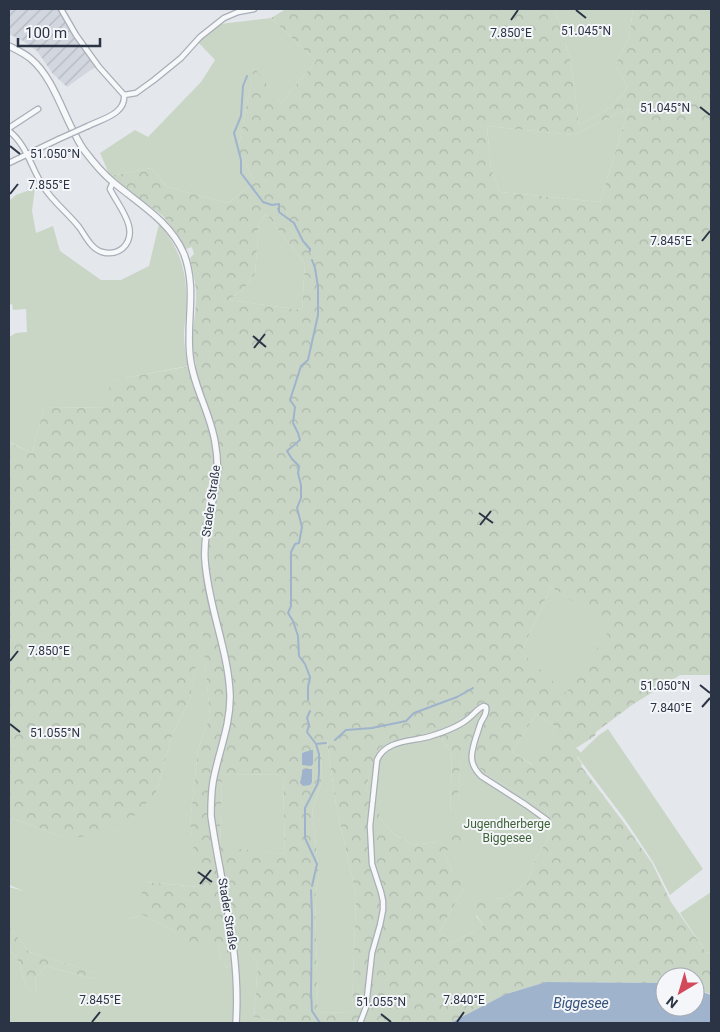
<svg xmlns="http://www.w3.org/2000/svg" width="720" height="1032" font-family="Roboto,sans-serif">
<style>
.industrial{fill:url(#industrial-furrows)}
.green{fill:#c9d6c5}
.forest{fill:url(#forest-crowns);fill-rule:evenodd}
.water{fill:#9fb4cc}
.lines{fill:none;stroke-linecap:round;stroke-linejoin:round}
.stream{stroke:#9fb4cc;stroke-width:2}
.minor-casing{stroke:#a9aeb7;stroke-width:7}
.tertiary-casing{stroke:#a9aeb7;stroke-width:8}
.minor{stroke:#f7f8fa;stroke-width:4.5}
.tertiary{stroke:#f7f8fa;stroke-width:5.5}
.minor-bridge-casing{stroke:#a9aeb7;stroke-width:7;stroke-linecap:butt}
.minor-bridge{stroke:#f7f8fa;stroke-width:4.5}
.ticks{fill:none;stroke:#2b3445;stroke-width:2}
.labels{text-anchor:middle;stroke-width:4;stroke-linejoin:round;paint-order:stroke}
.street-label{font-size:12px;fill:#2b3445;stroke:#f4f6f9}
.park-label{font-size:12px;fill:#3f6138;stroke:#f4f6f9}
.water-label{font-size:14px;font-style:italic;fill:#34527a;stroke:#f4f6f9}
.ticks-label{font-size:12px;text-anchor:middle;fill:#2b3445;stroke:#f4f6f9;stroke-width:4;stroke-linejoin:round;paint-order:stroke}
</style>
<defs>
<pattern id="industrial-furrows" width="10" height="10" patternUnits="userSpaceOnUse" patternTransform="scale(1.25)"><rect width="10" height="10" fill="#d2d6de"/><path d="M-1 1l2-2M0 10L10 0M9 11l2-2" fill="none" stroke="#b4b8c0"/></pattern>
<pattern id="forest-crowns" width="20" height="18" patternUnits="userSpaceOnUse" patternTransform="scale(1.25)"><rect width="20" height="18" fill="#c9d6c5"/><path d="M2 6a3 3 0 1 1 6 0M12 15a3 3 0 1 1 6 0" fill="none" stroke="#adb8ab"/></pattern>
</defs>
<rect width="100%" height="100%" fill="#e4e7ec"/>
<path class="industrial" d="M 9,9 L 58,9 L 95,67 L 67,87 L 53,74 L 37,51 L 23,41 L 9,34 Z"/>
<path class="green" d="M 555,9 L 633,9 L 629,38 L 615,65 L 628,87 L 612,107 L 579,125 L 570,58 Z
M 271,18 L 316,61 L 281,103 L 254,68 L 238,150 L 255,182 L 228,203 L 167,187 L 151,168 L 110,176 L 100,153 L 135,130 L 148,137 L 201,82 L 215,60 L 198,42 L 220,24 Z
M 629,108 L 600,202 L 500,192 L 491,169 L 487,126 L 573,135 Z
M 35,188 L 32,211 L 36,233 L 53,226 L 60,251 L 101,280 L 121,280 L 149,266 L 159,224 C 184,253 188,279 186,316 C 185,322 184,329 184,335 C 184,345 186,356 188,366 L 109,381 L 113,407 L 44,408 L 32,453 L 11,443 L 9,444 L 9,337 L 16,333 L 27,332 L 26,309 L 13,310 L 12,304 L 9,305 L 9,201 L 16,195 Z
M 266,214 L 305,264 L 302,310 L 228,300 L 243,290 L 255,274 L 259,223 Z
M 551,587 L 612,628 L 566,694 L 521,652 Z
M 202,628 L 210,717 L 198,749 L 190,823 L 200,887 L 146,882 L 145,909 L 127,919 L 143,915 L 175,931 L 174,941 L 218,942 L 220,958 L 227,968 L 240,950 L 258,962 L 254,1017 L 280,1022 L 281,1023 L 9,1023 L 9,948 L 19,962 L 27,989 L 37,994 L 35,978 L 46,966 L 93,979 L 100,974 L 29,952 L 9,926 L 9,887 L 24,891 L 9,885 L 9,817 L 60,836 L 156,793 L 173,733 L 190,699 Z
M 536,714 L 556,727 L 533,765 L 512,752 Z
M 608,729 L 703,869 L 670,895 L 653,862 L 626,821 L 577,756 L 599,735 Z
M 433,732 L 442,739 L 452,755 L 450,815 L 458,804 L 460,764 L 468,744 L 474,763 L 486,774 L 547,810 L 550,828 L 546,843 L 537,856 L 528,881 L 515,892 L 504,898 L 494,899 L 476,916 L 483,925 L 481,928 L 452,943 L 439,932 L 465,886 L 465,883 L 453,873 L 444,853 L 447,850 L 437,842 L 413,845 L 395,835 L 379,817 L 366,793 L 370,768 L 379,748 L 390,743 Z
M 327,741 L 336,805 L 356,894 L 352,1012 L 318,1013 L 315,899 L 319,874 L 312,811 L 321,783 L 322,747 Z
M 222,774 L 283,775 L 285,854 L 220,848 Z
M 711,892 L 711,953 L 706,952 L 680,913 Z"/>
<path class="forest" d="M 286,9 L 555,9 L 570,58 L 579,125 L 612,107 L 628,87 L 615,65 L 629,38 L 633,9 L 711,9 L 711,675 L 680,675 L 632,705 L 596,732 L 595,736 L 576,748 L 581,753 L 577,757 L 582,764 L 581,766 L 624,823 L 652,863 L 671,902 L 706,952 L 711,953 L 711,994 L 695,989 L 695,977 L 665,977 L 665,983 L 546,982 L 506,994 L 450,1023 L 281,1023 L 280,1022 L 254,1017 L 258,962 L 240,951 L 227,968 L 220,958 L 218,942 L 203,948 L 173,941 L 175,931 L 143,915 L 126,919 L 128,908 L 145,909 L 140,898 L 146,882 L 199,887 L 190,823 L 198,749 L 210,717 L 202,631 L 190,699 L 173,733 L 156,793 L 134,816 L 127,821 L 86,836 L 75,838 L 60,836 L 9,817 L 9,444 L 10,443 L 32,453 L 44,408 L 113,407 L 108,381 L 196,365 C 189,341 195,325 196,301 C 197,287 193,272 190,258 L 194,254 L 192,247 L 186,249 L 177,234 L 163,216 L 110,176 L 151,168 L 167,187 L 228,203 L 255,182 L 238,150 L 254,67 L 281,103 L 316,61 L 271,18 ZM 629,108 L 600,202 L 500,192 L 491,169 L 487,126 L 573,135 ZM 266,214 L 305,264 L 302,310 L 228,300 L 243,290 L 255,274 L 259,223 ZM 551,587 L 611,628 L 566,693 L 521,652 ZM 536,714 L 556,727 L 532,765 L 512,752 ZM 433,732 L 442,739 L 452,755 L 450,815 L 452,816 L 458,804 L 460,764 L 468,745 L 474,763 L 486,774 L 547,810 L 550,828 L 546,843 L 537,856 L 528,881 L 515,892 L 504,898 L 494,899 L 487,895 L 476,901 L 472,908 L 483,925 L 481,928 L 452,943 L 439,932 L 465,886 L 465,882 L 453,873 L 444,853 L 447,850 L 457,856 L 469,844 L 468,835 L 444,828 L 437,842 L 413,845 L 395,835 L 379,817 L 381,799 L 366,793 L 370,769 L 379,748 L 390,743 ZM 327,741 L 336,805 L 356,894 L 352,1012 L 318,1013 L 315,899 L 319,874 L 312,811 L 321,783 L 322,747 ZM 222,774 L 283,775 L 285,854 L 220,847 Z
M 9,926 L 29,952 L 101,974 L 93,979 L 46,966 L 35,978 L 37,995 L 27,989 L 19,962 L 9,948 Z"/>
<path class="water" d="M 311,750 L 313,750 L 313,764 L 311,766 L 302,765 L 302,753 Z
M 303,769 L 312,769 L 312,782 L 310,785 L 303,786 L 300,783 Z
M 546,982 L 665,983 L 665,1007 L 695,1007 L 695,989 L 711,995 L 711,1023 L 450,1023 L 506,994 Z"/>
<g class="lines">
<path class="stream" d="M 247,76 L 243,86 L 241,116 L 234,133 L 241,160 L 241,173 L 263,202 L 272,205 L 279,204 L 279,212 L 294,223 L 303,241 L 310,249 L 310,251
M 308,700 L 308,687 L 310,677 L 305,664 L 299,656 L 298,636 L 293,621 L 288,613 L 291,606 L 291,552 L 295,544 L 299,543 L 302,527 L 297,508 L 301,498 L 301,485 L 298,473 L 299,466 L 292,459 L 287,451 L 300,440 L 298,433 L 293,423 L 295,407 L 290,400 L 301,366 L 308,360 L 318,315 L 318,287 L 315,268 L 312,260
M 310,711 L 307,718 L 309,725 L 307,732 L 316,744 L 319,754 L 319,773 L 318,783 L 305,808 L 305,838 L 317,864 L 312,886
M 335,740 L 346,730 L 372,728 L 406,721 L 414,713 L 457,697 L 473,688
M 316,744 L 326,743
M 311,890 L 312,917 L 311,992 L 312,1011 L 320,1023"/>
<g class="minor-casing">
<path id="minor" d="M 61,9 L 76,35 L 99,67 L 124,95 C 126,114 102,119 88,126
M 124,95 L 136,93 L 154,80 L 181,58 L 200,37 L 224,18 L 238,12 L 254,9
M 9,128 L 38,109
M 9,131 C 27,145 31,168 43,186 C 52,201 68,213 79,227 C 85,235 91,249 102,252 C 109,254 117,253 123,248 C 141,230 118,206 110,189 L 113,182
M 9,163 L 59,139
M 360,1023 L 366,1007 L 372,953 L 380,925 L 383,910 L 383,901 L 381,892 L 372,864 L 370,826 L 377,760 C 386,739 413,742 431,736 C 444,732 459,727 469,718 C 474,714 478,708 484,706 L 486,707 C 487,713 484,717 481,722 C 479,727 478,732 476,737 C 471,753 468,763 481,776 L 526,805 L 547,820"/>
</g>
<g class="tertiary-casing">
<path id="tertiary" d="M 9,46 C 17,50 24,53 31,59 C 56,80 65,123 84,150 C 93,162 102,173 113,182 C 139,204 170,221 184,254 C 197,288 186,322 190,356 C 193,386 210,412 215,442 C 217,453 218,465 217,476 C 214,504 203,531 205,560 C 208,606 228,649 230,694 C 231,725 218,753 213,782 C 211,794 211,805 211,816 C 221,887 241,950 236,1023"/>
</g>
<use href="#minor" class="minor"/>
<use href="#tertiary" class="tertiary"/>
<g class="minor-bridge-casing">
<path id="minor-bridge" d="M 59,139 L 88,126"/>
</g>
<use href="#minor-bridge" class="minor-bridge"/>
</g>
<path class="ticks" d="M 576,10 L 586,18M 511,20 L 518,10M 700,107 L 710,115M 10,146 L 20,154M 10,194 L 18,184M 702,241 L 710,231M 253,336 L 266,347M 254,348 L 265,334M 479,513 L 493,523M 480,525 L 491,511M 10,661 L 18,651M 700,685 L 710,693M 702,707 L 710,698M 10,724 L 20,732M 198,872 L 212,882M 200,884 L 211,870M 381,1014 L 391,1022M 92,1022 L 100,1012M 457,1022 L 464,1012"/>
<g class="labels">
<g class="street-label">
<text transform="translate(211 501) rotate(-82)" y="4">Stader Straße</text>
<text transform="translate(228 914) rotate(81)" y="4">Stader Straße</text>
</g>
<g class="park-label">
<text x="507" y="828">Jugendherberge<tspan x="507" dy="14">Biggesee</tspan></text>
</g>
<g class="water-label">
<text x="581" y="1008">Biggesee</text>
</g>
</g>
<g class="ticks-label">
<text x="586" y="35">51.045°N</text>
<text x="511" y="37">7.850°E</text>
<text x="665" y="112">51.045°N</text>
<text x="55" y="158">51.050°N</text>
<text x="49" y="189">7.855°E</text>
<text x="671" y="245">7.845°E</text>
<text x="49" y="655">7.850°E</text>
<text x="665" y="690">51.050°N</text>
<text x="671" y="712">7.840°E</text>
<text x="55" y="737">51.055°N</text>
<text x="100" y="1004">7.845°E</text>
<text x="464" y="1004">7.840°E</text>
<text x="381" y="1006">51.055°N</text>
</g>
<rect width="720" height="1032" fill="none" stroke="#2b3445" stroke-width="20"/>
<g transform="translate(680 992) rotate(218)"><circle r="24" fill="#f4f6f9" stroke="#a4a8b1"/>
<path d="M0-4L9 19L0 12L-9 19Z" fill="#d1495b"/>
<text y="-8" font-size="14" font-weight="bold" text-anchor="middle" fill="#2b3445">N</text>
</g>
<path d="M18 38v8h82v-8" fill="none" stroke="#2b3445" stroke-width="2.5"/>
<text x="25" y="38" font-size="15" fill="#2b3445" stroke="#f4f6f9" stroke-width="4" paint-order="stroke">100 m</text>
</svg>
